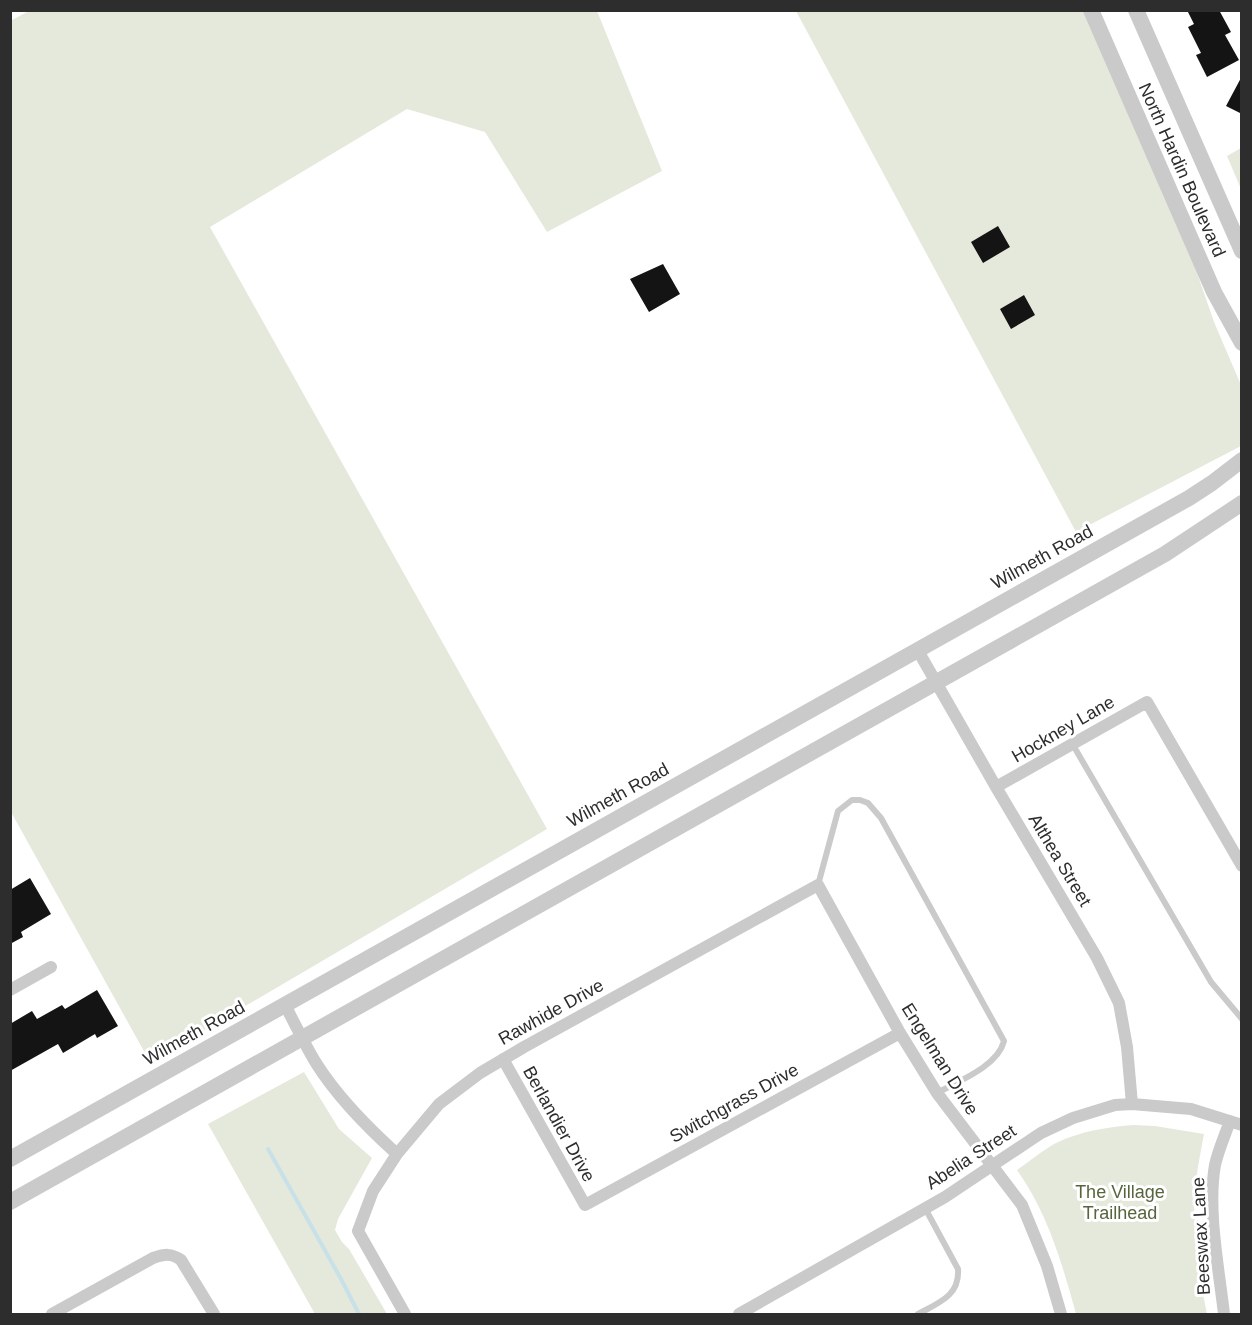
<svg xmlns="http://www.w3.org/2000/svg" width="1252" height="1325" font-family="Arial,sans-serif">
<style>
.green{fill:#e5e9db}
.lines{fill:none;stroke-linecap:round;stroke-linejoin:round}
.stream{stroke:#c8e1e8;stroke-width:4}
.building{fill:#141414}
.service{stroke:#cacaca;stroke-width:6}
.minor{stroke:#cacaca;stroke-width:12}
.tertiary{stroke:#cacaca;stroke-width:16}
.labels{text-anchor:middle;stroke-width:6;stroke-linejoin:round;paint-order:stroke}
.street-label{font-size:18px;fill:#2d2d2d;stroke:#fff}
.park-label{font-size:18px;fill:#56653d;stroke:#fff}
</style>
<rect width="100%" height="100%" fill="#fff"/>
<path class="green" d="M 29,11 L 597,11 L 662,171 L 547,232 L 485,132 L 407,109 L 210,227 L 547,829 L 150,1062 L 11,812 L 10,21 Z
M 796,11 L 1093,11 L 1161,168 L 1214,322 L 1241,385 L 1241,446 L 1076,532 Z
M 1241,148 L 1241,189 L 1227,156 Z
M 304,1072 L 339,1129 L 372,1158 L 338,1219 L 335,1230 L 342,1242 L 349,1249 L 387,1314 L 315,1314 L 208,1124 Z
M 1134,1125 L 1155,1126 L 1204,1134 C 1201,1150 1198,1165 1196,1180 C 1191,1225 1198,1270 1207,1314 L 1076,1314 C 1062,1263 1048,1214 1017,1170 C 1030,1161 1043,1150 1056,1143 C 1081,1131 1107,1127 1134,1125 Z"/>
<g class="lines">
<path class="stream" d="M 268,1149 L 341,1279 L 359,1314"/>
</g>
<path class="building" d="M 1187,10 L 1219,10 L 1231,32 L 1225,35 L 1239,60 L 1207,77 L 1196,55 L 1201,53 L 1188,27 L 1194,24 Z
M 1242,76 L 1242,114 L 1226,106 Z
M 998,226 L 1010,247 L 983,263 L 971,242 Z
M 663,264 L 680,294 L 649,312 L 630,279 Z
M 1024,295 L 1035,315 L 1011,329 L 1000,309 Z
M 30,878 L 51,914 L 21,932 L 23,937 L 10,944 L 10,890 Z
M 97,990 L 118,1026 L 97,1038 L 95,1034 L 63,1053 L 58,1044 L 10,1071 L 10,1024 L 32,1011 L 37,1019 L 62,1005 L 65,1009 Z"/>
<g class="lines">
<path class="service" d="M 1073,745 L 1211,982 L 1242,1019
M 818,885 L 838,811 L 852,800 L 860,800 L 868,803 L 881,818 L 1004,1041 C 998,1066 959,1081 937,1093
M 918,1314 C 938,1303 960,1296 958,1269 L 925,1208"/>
<path class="minor" d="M 917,649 L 996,787 L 1097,958 L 1119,1003 L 1127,1047 L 1132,1104
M 996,787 L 1147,702 L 1242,866
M 10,990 L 51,967
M 285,1005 C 295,1024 305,1045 316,1063 C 338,1098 367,1127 397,1154
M 503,1059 L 585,1205 L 900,1033
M 52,1314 L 153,1258 C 165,1254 171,1253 181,1260 L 214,1314
M 405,1314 L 358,1231 L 373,1191 L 397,1154 L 439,1104 L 480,1073 L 524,1047 L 818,885 L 900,1033 L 937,1093 L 1022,1205 L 1047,1266 L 1061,1314
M 739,1314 L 945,1197 L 1041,1133 L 1073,1118 L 1115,1105 L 1132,1104 L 1191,1109 L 1242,1125
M 1224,1314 C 1219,1269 1207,1210 1215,1165 C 1218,1151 1225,1135 1230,1121"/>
<path class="tertiary" d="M 1091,10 L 1214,292 L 1242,343
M 1136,10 L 1242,251
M 10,1159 L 1189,498 L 1212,483 L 1242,460
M 10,1202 L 1165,554 L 1242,503"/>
</g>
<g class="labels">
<g class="street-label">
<text transform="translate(1182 170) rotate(66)" y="6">North Hardin Boulevard</text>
<text transform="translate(1042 557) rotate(-29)" y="6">Wilmeth Road</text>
<text transform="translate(1063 729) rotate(-30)" y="6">Hockney Lane</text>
<text transform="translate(618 795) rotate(-29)" y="6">Wilmeth Road</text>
<text transform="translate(1060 860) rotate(59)" y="6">Althea Street</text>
<text transform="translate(551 1012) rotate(-29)" y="6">Rawhide Drive</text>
<text transform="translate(194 1033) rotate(-29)" y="6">Wilmeth Road</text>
<text transform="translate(940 1059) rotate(58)" y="6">Engelman Drive</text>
<text transform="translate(734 1103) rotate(-29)" y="6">Switchgrass Drive</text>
<text transform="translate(559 1124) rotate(61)" y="6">Berlandier Drive</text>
<text transform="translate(971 1157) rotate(-33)" y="6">Abelia Street</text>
<text transform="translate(1201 1236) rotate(-93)" y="6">Beeswax Lane</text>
</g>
<g class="park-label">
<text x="1120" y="1198">The Village<tspan x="1120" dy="21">Trailhead</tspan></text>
</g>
</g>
<rect width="1252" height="1325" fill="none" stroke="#2d2d2d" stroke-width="24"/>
</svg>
